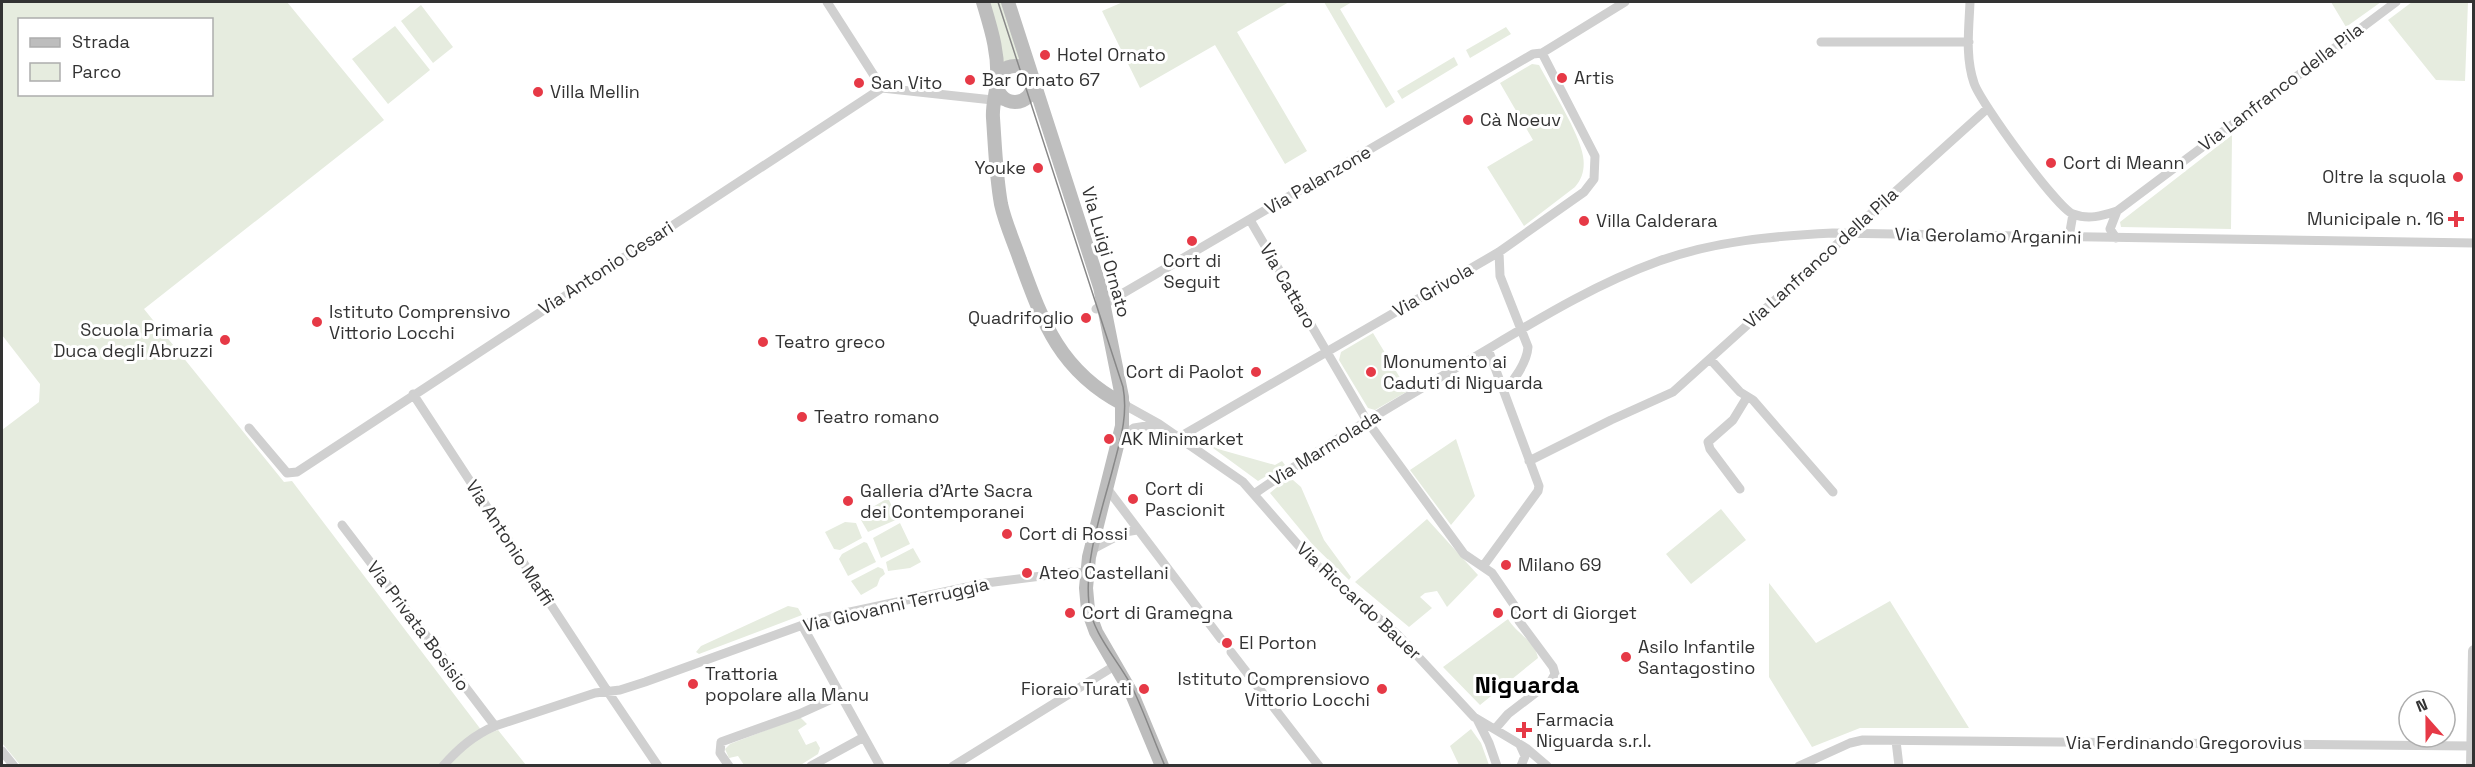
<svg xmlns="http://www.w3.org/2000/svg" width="2475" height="767" font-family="'Space Grotesk',sans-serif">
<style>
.green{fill:#e6ecdf;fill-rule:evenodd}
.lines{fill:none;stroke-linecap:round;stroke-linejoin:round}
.minor{stroke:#d0d0d0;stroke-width:9}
.tertiary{stroke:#d0d0d0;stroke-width:12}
.secondary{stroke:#bdbdbd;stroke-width:14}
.tram{stroke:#888;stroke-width:1.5}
.poi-dot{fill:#e63946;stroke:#fff;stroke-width:2}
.labels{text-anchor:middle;stroke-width:6;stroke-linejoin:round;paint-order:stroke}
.poi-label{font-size:18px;fill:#333;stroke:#fff;text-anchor:start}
.street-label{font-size:18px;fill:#333;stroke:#fff}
.district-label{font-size:24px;font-weight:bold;fill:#000;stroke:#fff}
</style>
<rect width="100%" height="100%" fill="#fff"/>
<path class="green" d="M 2,2 L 287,2 L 384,120 L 144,309 L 284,482 L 292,481 L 485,735 L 498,730 L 526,765 L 21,766 L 2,743 L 2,430 L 39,402 L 40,384 L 2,335 ZM 20,20 L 212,20 L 212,94 L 20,94 Z
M 987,2 L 1004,2 L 1021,62 L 1001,64 Z
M 1123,2 L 1289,2 L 1237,32 L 1307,151 L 1285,164 L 1215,45 L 1140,88 L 1102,11 Z
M 1324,2 L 1352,2 L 1340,9 L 1395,102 L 1386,108 Z
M 2331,2 L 2381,2 L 2346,27 Z
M 2412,2 L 2468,2 L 2465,81 L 2436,80 L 2388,20 Z
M 421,5 L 453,47 L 433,63 L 401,21 Z
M 395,26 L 430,70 L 388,104 L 352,59 Z
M 1506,27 L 1511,34 L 1470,58 L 1466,50 Z
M 1454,57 L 1458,65 L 1402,99 L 1397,91 Z
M 1532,64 L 1539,65 C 1550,86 1580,134 1583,156 C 1585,167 1583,178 1575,187 L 1524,226 L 1487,167 L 1533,140 L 1500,83 Z
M 2232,135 L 2231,229 L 2121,227 L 2120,222 Z
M 1373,333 L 1408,391 L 1375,410 L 1368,408 L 1339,360 L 1341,352 Z
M 1198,437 L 1218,449 L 1275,465 L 1282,461 L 1285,465 L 1258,481 Z
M 1456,439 L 1475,496 L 1451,525 L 1410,470 Z
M 1293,480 L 1301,487 L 1324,540 L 1351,577 L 1349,580 L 1313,545 L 1270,493 L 1283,482 Z
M 888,498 L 898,519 L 868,532 L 861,520 L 866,511 Z
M 1721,509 L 1746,540 L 1691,584 L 1666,554 Z
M 1427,519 L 1478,575 L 1447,607 L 1437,591 L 1425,593 L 1420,597 L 1432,608 L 1409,627 L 1355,582 Z
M 845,522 L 856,523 L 862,538 L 840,550 L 834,549 L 825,532 Z
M 900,523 L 910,544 L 881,558 L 873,538 Z
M 864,542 L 867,543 L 876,562 L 848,576 L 839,559 L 842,554 Z
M 913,548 L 921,562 L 910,568 L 888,571 L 886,562 Z
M 878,567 L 883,569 L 885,574 L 880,578 L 877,586 L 861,595 L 851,581 Z
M 1769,583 L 1816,643 L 1890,601 L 1969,728 L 1860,728 L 1812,747 L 1769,677 Z
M 788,606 L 798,608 L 802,615 L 699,654 L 696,652 L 701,646 Z
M 1508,619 C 1516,633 1535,641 1538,658 L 1480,705 L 1443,667 Z
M 800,717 L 807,724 L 798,730 L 806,745 L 816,741 L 820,748 L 818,754 L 799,766 L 744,765 L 738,756 L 729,758 L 725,749 L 730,744 Z
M 1471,729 L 1481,743 L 1489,765 L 1459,765 L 1450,746 Z"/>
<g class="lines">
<path class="minor" d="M 827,2 L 882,88
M 1970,2 C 1969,28 1965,57 1974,83 C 1980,102 2057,208 2073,214 C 2088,220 2102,216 2117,211 L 2396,2
M 1821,42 L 1969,42
M 882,88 L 1011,102
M 1250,220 L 1367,421 L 1464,554 L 1492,573 L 1514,605 L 1519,621 L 1553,667 L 1555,674 L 1551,681 L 1508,714 L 1495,729
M 2069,237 L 2073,214
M 2116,238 L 2110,229 L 2117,211
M 1499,252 L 1500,276 L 1528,347 C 1527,362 1514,381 1504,391
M 1096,309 L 1533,54 L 1542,53 L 1625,2
M 1710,359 L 1740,392 L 1753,400 L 1833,492
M 413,394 L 608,692 L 658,766
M 1123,404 L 1159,424 L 1243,482 L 1313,562 L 1399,636 L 1474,717 L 1526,748 L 1547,766
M 249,428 L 287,473 L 297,472 L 882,88
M 1120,438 L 1134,428 L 1159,424
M 1178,438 L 1499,252 L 1584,192 L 1594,179 L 1595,156 L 1542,53
M 1529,461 L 1611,420 L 1673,392 L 1988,108
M 1106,487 L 1221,639
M 1740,489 L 1710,449 L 1708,442 L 1733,420 L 1747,397
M 1254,494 C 1323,446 1395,404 1466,362 C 1529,325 1590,286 1659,261 C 1715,241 1774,236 1833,233 L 2474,243
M 342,525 L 495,726
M 1091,550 L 1125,532 L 1137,530
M 1484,565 L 1538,491 L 1539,486 L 1488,349
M 802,625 L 880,766
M 1231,652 L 1319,766
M 1477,719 L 1489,743 L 1497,766
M 1896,741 L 1899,766
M 1520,745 L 1525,756 L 1521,766
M 2,751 L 14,766
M 443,766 C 459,748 474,735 495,726 L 595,693 L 620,690 L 645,682 L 822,618 L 986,583 L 1073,572 L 1087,573
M 729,766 L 720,753 L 721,742 L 799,714 L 841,695
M 811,766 L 864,737
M 953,766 L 1116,665
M 1799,766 L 1850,743 L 1863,740 L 2472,746"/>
<path class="tertiary" d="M 2472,766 L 2474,651"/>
<path class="secondary" d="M 983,2 C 991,29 999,53 997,82 C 996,94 992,106 993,118 C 995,146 996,176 1001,204 C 1005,223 1014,242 1020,260 C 1043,323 1060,371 1123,404
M 1008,2 L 1100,287 L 1122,397 L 1122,426 L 1089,557 L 1086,588 L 1088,610 L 1096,632 L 1132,694 L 1162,766
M997 84a18 18 0 1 1 36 0a18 18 0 1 1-36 0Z"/>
<path class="tram" d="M 998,2 L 1123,387 C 1128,414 1121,438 1114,464 C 1103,508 1084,558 1089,604 C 1092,633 1117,659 1131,685 C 1144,711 1153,739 1165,766"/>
</g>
<g class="poi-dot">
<circle cx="1045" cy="55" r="6"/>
<circle cx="1562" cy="78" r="6"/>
<circle cx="970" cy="80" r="6"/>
<circle cx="859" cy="83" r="6"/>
<circle cx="538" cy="92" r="6"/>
<circle cx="1468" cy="120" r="6"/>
<circle cx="2051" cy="163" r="6"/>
<circle cx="1038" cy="168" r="6"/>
<circle cx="2458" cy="177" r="6"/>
<path d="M2453 210h6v6h6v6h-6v6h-6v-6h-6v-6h6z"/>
<circle cx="1584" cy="221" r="6"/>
<circle cx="1192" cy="241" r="6"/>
<circle cx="1086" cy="318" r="6"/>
<circle cx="317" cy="322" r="6"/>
<circle cx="225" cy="340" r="6"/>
<circle cx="763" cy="342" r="6"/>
<circle cx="1256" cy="372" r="6"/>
<circle cx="1371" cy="372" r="6"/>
<circle cx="802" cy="417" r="6"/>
<circle cx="1109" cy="439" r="6"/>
<circle cx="1133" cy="499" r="6"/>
<circle cx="848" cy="501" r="6"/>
<circle cx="1007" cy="534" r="6"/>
<circle cx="1506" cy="565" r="6"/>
<circle cx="1027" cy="573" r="6"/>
<circle cx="1070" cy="613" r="6"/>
<circle cx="1498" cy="613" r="6"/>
<circle cx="1227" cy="643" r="6"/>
<circle cx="1626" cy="657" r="6"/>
<circle cx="693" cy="684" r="6"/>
<circle cx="1144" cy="689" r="6"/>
<circle cx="1382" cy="689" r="6"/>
<path d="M1521 721h6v6h6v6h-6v6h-6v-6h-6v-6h6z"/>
</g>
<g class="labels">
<g class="poi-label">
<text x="1057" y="61">Hotel Ornato</text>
<text x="1574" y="84">Artis</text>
<text x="982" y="86">Bar Ornato 67</text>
<text x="871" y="89">San Vito</text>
<text x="550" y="98">Villa Mellin</text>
<text x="1480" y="126">Cà Noeuv</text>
<text x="2063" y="169">Cort di Meann</text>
<text x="1026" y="174" text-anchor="end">Youke</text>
<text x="2446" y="183" text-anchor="end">Oltre la squola</text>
<text x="2444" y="225" text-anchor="end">Municipale n. 16</text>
<text x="1596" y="227">Villa Calderara</text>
<text x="1192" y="267" text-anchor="middle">Cort di<tspan x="1192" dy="21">Seguit</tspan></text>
<text x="329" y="318">Istituto Comprensivo<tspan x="329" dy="21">Vittorio Locchi</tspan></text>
<text x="1074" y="324" text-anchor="end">Quadrifoglio</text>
<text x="213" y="336" text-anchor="end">Scuola Primaria<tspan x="213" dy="21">Duca degli Abruzzi</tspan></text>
<text x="775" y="348">Teatro greco</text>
<text x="1383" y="368">Monumento ai<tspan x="1383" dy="21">Caduti di Niguarda</tspan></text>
<text x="1244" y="378" text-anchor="end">Cort di Paolot</text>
<text x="814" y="423">Teatro romano</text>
<text x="1121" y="445">AK Minimarket</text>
<text x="1145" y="495">Cort di<tspan x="1145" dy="21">Pascionit</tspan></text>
<text x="860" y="497">Galleria d'Arte Sacra<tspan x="860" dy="21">dei Contemporanei</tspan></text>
<text x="1019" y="540">Cort di Rossi</text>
<text x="1518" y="571">Milano 69</text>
<text x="1039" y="579">Ateo Castellani</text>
<text x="1082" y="619">Cort di Gramegna</text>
<text x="1510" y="619">Cort di Giorget</text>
<text x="1239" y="649">El Porton</text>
<text x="1638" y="653">Asilo Infantile<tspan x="1638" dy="21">Santagostino</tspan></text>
<text x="705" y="680">Trattoria<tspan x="705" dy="21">popolare alla Manu</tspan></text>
<text x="1370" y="685" text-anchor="end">Istituto Comprensiovo<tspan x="1370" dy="21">Vittorio Locchi</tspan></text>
<text x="1132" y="695" text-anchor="end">Fioraio Turati</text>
<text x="1536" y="726">Farmacia<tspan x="1536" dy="21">Niguarda s.r.l.</tspan></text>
</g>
<g class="street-label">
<text transform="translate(2281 87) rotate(-37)" y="6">Via Lanfranco della Pila</text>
<text transform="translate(1318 180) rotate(-30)" y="6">Via Palanzone</text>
<text transform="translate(1988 236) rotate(1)" y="6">Via Gerolamo Arganini</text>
<text transform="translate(1106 252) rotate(74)" y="6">Via Luigi Ornato</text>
<text transform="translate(1821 258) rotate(-42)" y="6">Via Lanfranco della Pila</text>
<text transform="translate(606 268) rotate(-33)" y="6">Via Antonio Cesari</text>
<text transform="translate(1288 286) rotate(60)" y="6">Via Cattaro</text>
<text transform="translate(1433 290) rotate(-30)" y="6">Via Grivola</text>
<text transform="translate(1325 448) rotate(-32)" y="6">Via Marmolada</text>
<text transform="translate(510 543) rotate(57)" y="6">Via Antonio Maffi</text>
<text transform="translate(1359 601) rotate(43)" y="6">Via Riccardo Bauer</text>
<text transform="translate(896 605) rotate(-13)" y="6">Via Giovanni Terruggia</text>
<text transform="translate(418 626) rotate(53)" y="6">Via Privata Bosisio</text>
<text x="2184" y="749">Via Ferdinando Gregorovius</text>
</g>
<g class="district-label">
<text x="1527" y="693">Niguarda</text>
</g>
</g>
<rect width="2475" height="767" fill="none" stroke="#333333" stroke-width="6"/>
<rect x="18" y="18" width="195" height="78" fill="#ffffff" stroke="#adadad" stroke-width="1.5"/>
<rect x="30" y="38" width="30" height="9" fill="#bdbdbd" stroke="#adadad" stroke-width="1.5"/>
<text x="72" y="48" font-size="18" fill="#333333">Strada</text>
<rect x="30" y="63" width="30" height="18" fill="#e6ecdf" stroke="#adadad" stroke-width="1.5"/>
<text x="72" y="78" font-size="18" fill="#333333">Parco</text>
<g transform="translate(2427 719) rotate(339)"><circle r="28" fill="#ffffff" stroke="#adadad" stroke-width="1.5"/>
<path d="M0-4.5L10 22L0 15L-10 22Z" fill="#e63946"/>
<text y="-9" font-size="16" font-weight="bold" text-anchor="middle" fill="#333333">N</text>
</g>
</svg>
